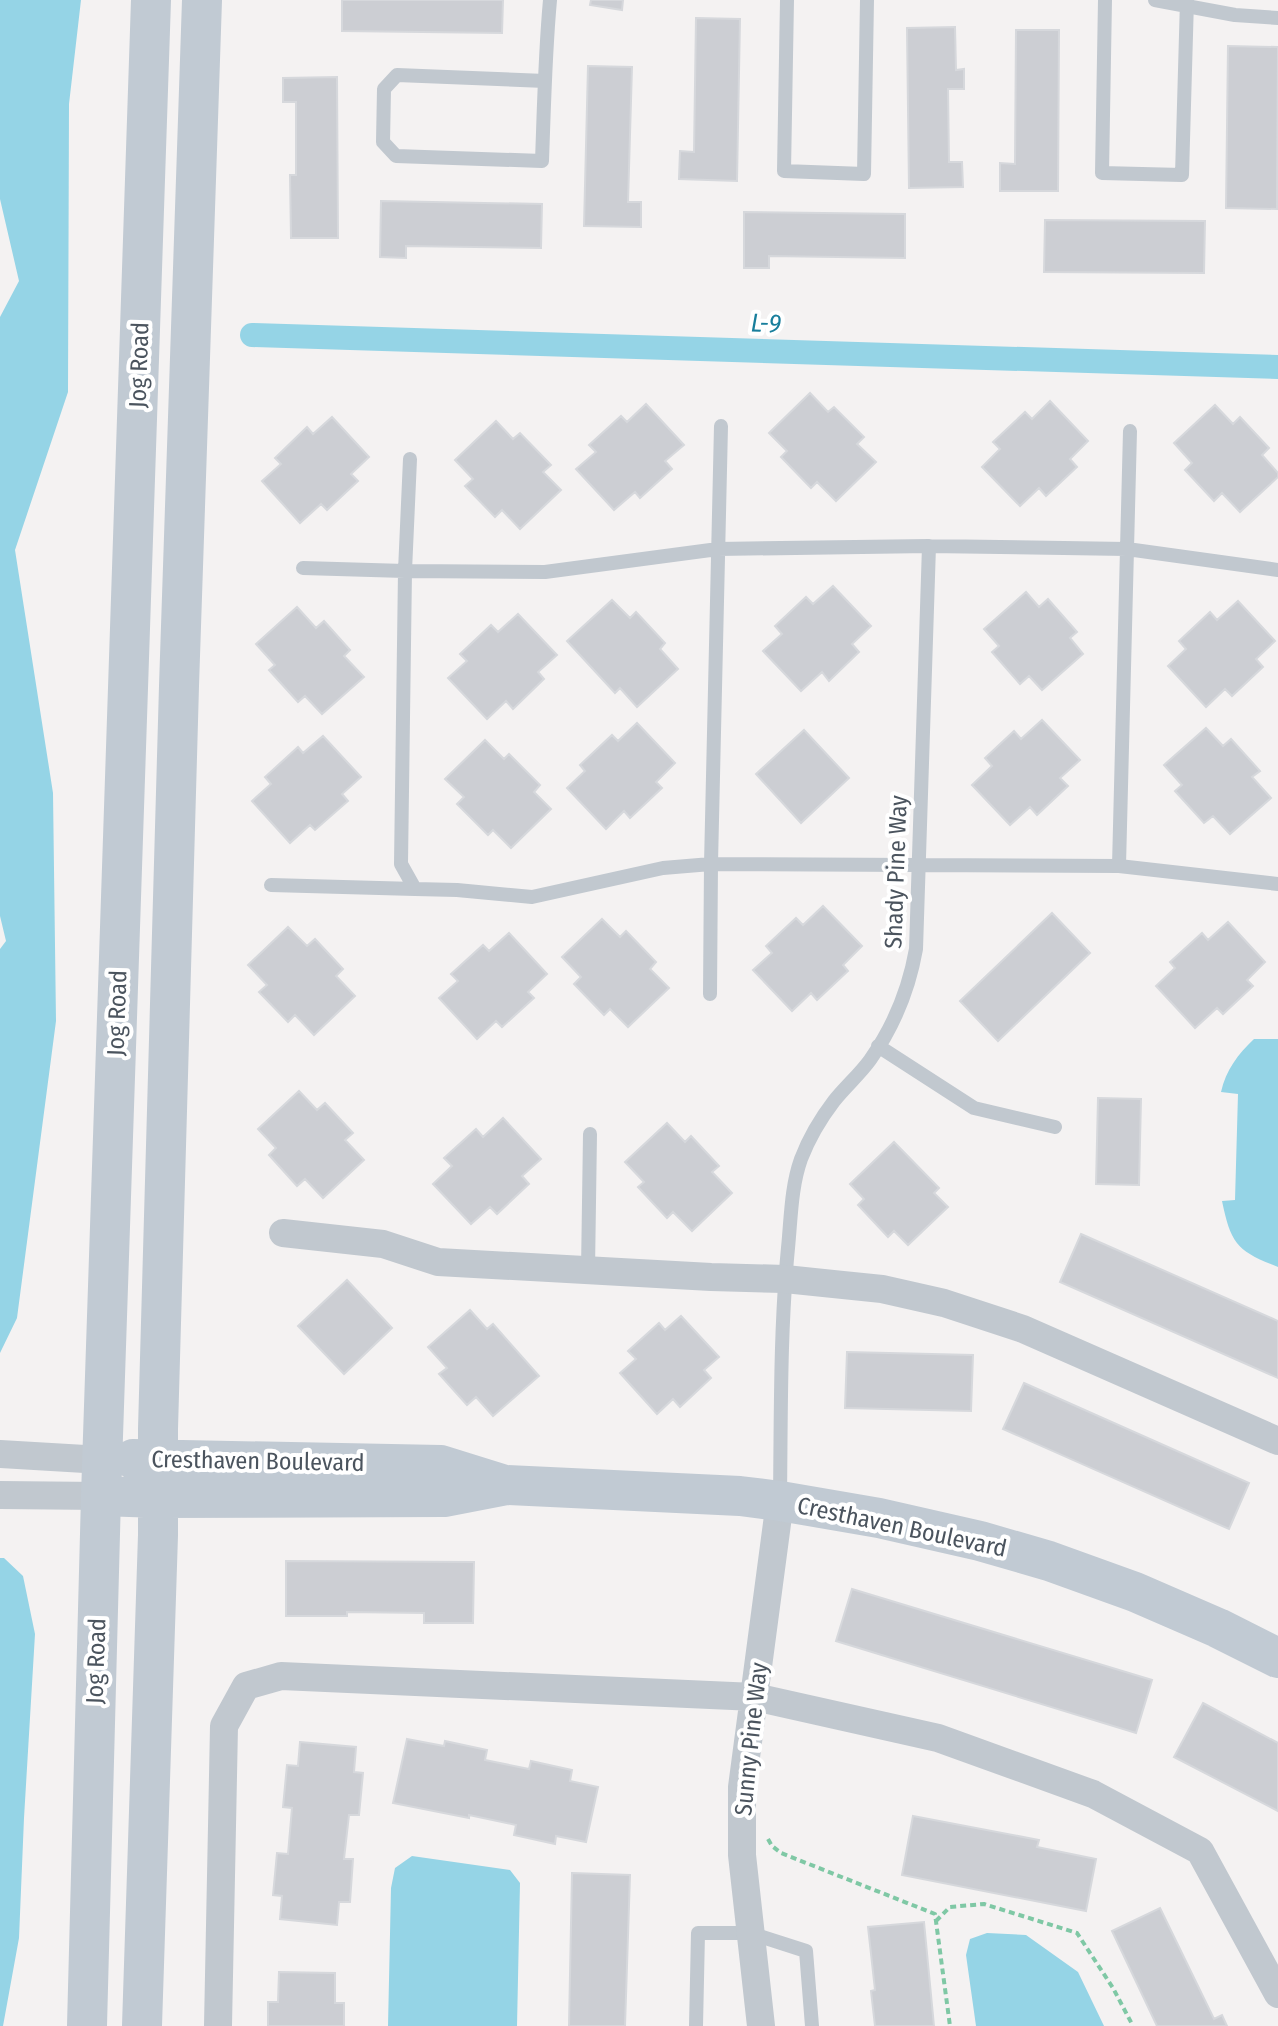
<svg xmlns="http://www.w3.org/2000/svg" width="1278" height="2026" font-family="'Fira Sans Condensed',sans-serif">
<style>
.water{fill:#95d4e6}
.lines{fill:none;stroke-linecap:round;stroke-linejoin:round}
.canal{stroke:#95d4e6;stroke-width:24}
.building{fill:#ccced3;stroke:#d6d8dc;stroke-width:2}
.path{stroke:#7fc8a5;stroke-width:4;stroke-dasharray:6 4;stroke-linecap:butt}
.lane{stroke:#c1c8cf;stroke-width:14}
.street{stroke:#c1c8cf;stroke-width:28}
.secondary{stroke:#c1cad3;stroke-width:40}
.labels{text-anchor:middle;stroke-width:8;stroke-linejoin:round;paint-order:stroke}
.street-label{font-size:24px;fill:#4b545e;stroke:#fff}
.water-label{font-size:26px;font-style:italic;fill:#187e9c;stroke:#fff}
</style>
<rect width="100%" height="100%" fill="#f4f2f2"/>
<path class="water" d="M 0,0 L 81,0 L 69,104 L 68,392 L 15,550 L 53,793 L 56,1021 L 17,1318 L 0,1353 L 0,949 L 6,941 L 0,916 L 0,317 L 19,281 L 0,199 Z
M 1254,1039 L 1278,1039 L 1278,1267 C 1237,1251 1231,1244 1222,1201 L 1235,1200 L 1238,1094 L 1221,1092 C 1226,1070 1238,1054 1254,1039 Z
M 0,1558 L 4,1558 L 23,1576 L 35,1634 L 24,1818 L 19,1938 L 3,2026 L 0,2026 Z
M 412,1856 L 510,1870 L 520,1883 L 517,2026 L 388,2026 L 391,1888 L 395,1868 Z
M 987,1933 L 1026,1935 L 1078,1972 L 1104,2026 L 976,2026 L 966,1955 L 970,1939 Z"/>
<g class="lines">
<path class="canal" d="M 252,335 L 1278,367"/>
</g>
<path class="building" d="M 342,0 L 503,0 L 502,33 L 342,31 Z
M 591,0 L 623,0 L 622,10 L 590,5 Z
M 696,18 L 740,19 L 737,181 L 679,179 L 680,151 L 694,152 Z
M 955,27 L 956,70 L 964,69 L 964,89 L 948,89 L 949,162 L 962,162 L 963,187 L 909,188 L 907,28 Z
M 1016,30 L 1059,30 L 1058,191 L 1000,191 L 1000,163 L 1015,164 Z
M 1228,46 L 1278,47 L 1277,209 L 1226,208 Z
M 588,66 L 632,67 L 628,202 L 641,202 L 641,227 L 584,226 Z
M 337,77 L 338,238 L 291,238 L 290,175 L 296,175 L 296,102 L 283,102 L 283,78 Z
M 381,201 L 542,204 L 541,248 L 406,246 L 406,258 L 380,257 Z
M 744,212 L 905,214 L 905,258 L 769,256 L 769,268 L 744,268 Z
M 1045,220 L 1205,221 L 1204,273 L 1044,272 Z
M 810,393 L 828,412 L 834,407 L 864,437 L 857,444 L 876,462 L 836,501 L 817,482 L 811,488 L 781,457 L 787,451 L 769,433 Z
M 1050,401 L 1088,441 L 1070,459 L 1077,467 L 1046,496 L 1039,488 L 1020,506 L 982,467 L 1000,449 L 993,442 L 1025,412 L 1032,419 Z
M 646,404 L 684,445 L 665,461 L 672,469 L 640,498 L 635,492 L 614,510 L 576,469 L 596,452 L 589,445 L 621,416 L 627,422 Z
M 1215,405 L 1233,424 L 1240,417 L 1269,448 L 1262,455 L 1278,473 L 1278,477 L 1240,512 L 1222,493 L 1214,501 L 1185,470 L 1192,463 L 1174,443 Z
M 332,417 L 369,457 L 351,474 L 358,481 L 327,510 L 321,504 L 300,523 L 262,481 L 281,464 L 275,458 L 307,427 L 313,434 Z
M 496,421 L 513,439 L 520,433 L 551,465 L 543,472 L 561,490 L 520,529 L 502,510 L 495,517 L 465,486 L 473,479 L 455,460 Z
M 833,586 L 871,626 L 852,644 L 859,652 L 829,681 L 822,672 L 801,691 L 763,651 L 782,634 L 775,626 L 806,597 L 813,604 Z
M 1026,592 L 1039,607 L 1048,599 L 1077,632 L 1070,638 L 1083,654 L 1042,690 L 1029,676 L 1020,684 L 992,652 L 999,646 L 984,629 Z
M 612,600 L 630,618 L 636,612 L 665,643 L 660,649 L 678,669 L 637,707 L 620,688 L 615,693 L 567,641 Z
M 1238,601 L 1275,641 L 1256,659 L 1263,667 L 1232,696 L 1225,689 L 1206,707 L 1168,666 L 1186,649 L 1179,641 L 1210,612 L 1217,620 Z
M 297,607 L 316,628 L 324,621 L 350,650 L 344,656 L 364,677 L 322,714 L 305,696 L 298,702 L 269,670 L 275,665 L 256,644 Z
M 518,614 L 557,655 L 538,672 L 544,679 L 513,709 L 506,701 L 487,719 L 448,678 L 467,661 L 460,654 L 491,625 L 498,632 Z
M 1042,720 L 1080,760 L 1060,778 L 1068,786 L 1037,815 L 1030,807 L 1010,825 L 972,785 L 992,766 L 985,758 L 1014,731 L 1021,739 Z
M 637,723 L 675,763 L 656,782 L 662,788 L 630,818 L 624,811 L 606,829 L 567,788 L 585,771 L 580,765 L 612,735 L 618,741 Z
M 1206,728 L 1223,746 L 1231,739 L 1260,771 L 1252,777 L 1271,798 L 1230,834 L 1213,816 L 1204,823 L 1175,791 L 1182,785 L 1164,765 Z
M 804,730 L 849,778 L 801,823 L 756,774 Z
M 323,736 L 361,777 L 342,794 L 348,801 L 315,830 L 310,825 L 290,843 L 252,801 L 271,784 L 265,777 L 298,747 L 303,753 Z
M 485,740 L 504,759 L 509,754 L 540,785 L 534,792 L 551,809 L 511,848 L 493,830 L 488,835 L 457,804 L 464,797 L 445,779 Z
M 823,906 L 862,946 L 843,965 L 848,971 L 817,1000 L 811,993 L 792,1011 L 753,970 L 772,953 L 766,946 L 796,918 L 803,925 Z
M 1052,913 L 1090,953 L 998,1041 L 960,1001 Z
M 602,919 L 620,937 L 626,931 L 656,962 L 650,969 L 669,988 L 628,1027 L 610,1009 L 604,1015 L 574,984 L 581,977 L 562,957 Z
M 1228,922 L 1265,962 L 1247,980 L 1253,986 L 1223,1014 L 1217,1008 L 1195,1028 L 1156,986 L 1175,968 L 1170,962 L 1202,933 L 1208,940 Z
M 288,927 L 307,946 L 315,939 L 343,969 L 336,976 L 355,996 L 314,1035 L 295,1015 L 288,1022 L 259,992 L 267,985 L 248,965 Z
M 509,933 L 547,974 L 528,992 L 534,998 L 502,1027 L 496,1021 L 477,1039 L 439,998 L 458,981 L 451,974 L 483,945 L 489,951 Z
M 299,1091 L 317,1110 L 325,1103 L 353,1133 L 345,1140 L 364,1160 L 323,1198 L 305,1179 L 297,1186 L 269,1155 L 276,1148 L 258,1129 Z
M 1098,1098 L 1141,1099 L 1139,1185 L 1096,1184 Z
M 503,1118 L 541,1159 L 522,1176 L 529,1184 L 497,1214 L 490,1207 L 471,1224 L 433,1184 L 452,1166 L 444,1158 L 476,1129 L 483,1137 Z
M 667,1123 L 685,1142 L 691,1136 L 719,1166 L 712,1172 L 732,1193 L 692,1231 L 673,1212 L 667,1218 L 638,1187 L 644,1182 L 625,1162 Z
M 894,1142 L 939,1188 L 934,1193 L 948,1207 L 908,1245 L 894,1231 L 888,1237 L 858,1205 L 864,1199 L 850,1184 Z
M 1081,1234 L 1278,1321 L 1278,1378 L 1060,1282 Z
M 347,1280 L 392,1328 L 344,1374 L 298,1326 Z
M 470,1310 L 487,1329 L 493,1324 L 539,1376 L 493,1416 L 476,1397 L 467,1405 L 439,1374 L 447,1368 L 428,1347 Z
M 681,1316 L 719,1357 L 704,1370 L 711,1378 L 680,1407 L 673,1399 L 657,1414 L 620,1373 L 636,1359 L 628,1351 L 659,1323 L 665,1330 Z
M 847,1352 L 973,1355 L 971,1411 L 845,1408 Z
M 1024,1383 L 1249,1483 L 1229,1529 L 1003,1429 Z
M 286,1561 L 474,1562 L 473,1623 L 424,1623 L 424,1613 L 347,1612 L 347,1616 L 286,1616 Z
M 852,1589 L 1152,1680 L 1136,1733 L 836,1641 Z
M 1203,1703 L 1278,1743 L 1278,1811 L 1174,1757 Z
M 407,1739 L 444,1746 L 445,1741 L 487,1750 L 485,1760 L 529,1769 L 531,1761 L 572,1770 L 570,1781 L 598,1787 L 586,1842 L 556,1836 L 555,1844 L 514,1835 L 516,1825 L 469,1815 L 469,1818 L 393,1803 Z
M 300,1742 L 356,1747 L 354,1772 L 363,1773 L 359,1815 L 349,1815 L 344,1859 L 353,1859 L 350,1902 L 339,1902 L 337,1925 L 280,1919 L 282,1896 L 273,1895 L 277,1853 L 288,1854 L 292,1808 L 283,1807 L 287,1765 L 298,1766 Z
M 913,1816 L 1039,1840 L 1037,1847 L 1096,1859 L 1086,1911 L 902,1875 Z
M 572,1873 L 630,1875 L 625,2026 L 569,2026 Z
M 1160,1908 L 1214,2019 L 1222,2015 L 1227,2026 L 1157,2026 L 1112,1931 Z
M 924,1922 L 934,2026 L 875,2026 L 871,1991 L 875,1990 L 868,1927 Z
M 279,1972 L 335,1973 L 335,2003 L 344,2003 L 344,2026 L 268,2026 L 268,2002 L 278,2002 Z"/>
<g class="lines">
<path class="path" d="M 768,1839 L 772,1846 L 781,1853 L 935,1914 L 950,2026
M 936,1921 L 950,1907 L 984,1904 L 1077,1933 L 1113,1988 L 1133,2026"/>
<path class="lane" d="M 787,0 L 784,171 L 864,174 L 867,0
M 1105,0 L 1102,173 L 1182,175 L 1187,0
M 1155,0 L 1235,15 L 1278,18
M 545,81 L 397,75 L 384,89 L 383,142 L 396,156 L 542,161 C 544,107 545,54 550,0
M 410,459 L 405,571 L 401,864 L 415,889 L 457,890 L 532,897 L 663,868 L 711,864 L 1119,866 L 1278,884
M 303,568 L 405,571 L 545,572 L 718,549 L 929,546 L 1127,549 L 1130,431
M 1119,866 L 1127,549 L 1278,570
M 271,885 L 415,889
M 710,994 L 711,864 L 721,426
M 878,1046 L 974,1108 L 1055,1127
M 588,1270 L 590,1134
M 780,1497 C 781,1414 780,1331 788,1248 C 791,1218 791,1187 801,1159 C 809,1138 821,1118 834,1101 C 845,1087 860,1074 870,1060 C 894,1026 909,989 916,949 L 929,546
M 696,2026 L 698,1933 L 750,1933 L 806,1951 L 812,2026"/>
<path class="street" d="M 283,1233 L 383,1244 L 438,1262 L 711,1277 L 785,1279 L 882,1289 L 944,1303 L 1023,1329 L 1278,1441
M 0,1454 L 102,1460
M 0,1495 L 101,1496
M 218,2026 L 224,1726 L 246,1686 L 281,1676 L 755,1697 L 938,1738 L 1093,1794 L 1200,1851 L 1278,1994
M 761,2026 L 742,1855 L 742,1787 L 780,1501"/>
<path class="secondary" d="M 133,1459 L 441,1465 L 502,1484
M 101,1496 L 159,1498 L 444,1497 L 506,1485 L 740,1496 L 780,1501 L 879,1518 L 980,1541 L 1049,1561 L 1135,1592 L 1218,1628 L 1278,1658
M 87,2026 L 101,1496 L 151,0
M 142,2026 L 158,1535 L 158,1429 L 179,686 L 202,0"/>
</g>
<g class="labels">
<g class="street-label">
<text transform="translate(139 365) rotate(-88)" y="8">Jog Road</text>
<text transform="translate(896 872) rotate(-88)" y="8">Shady Pine Way</text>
<text transform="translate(117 1013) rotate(-88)" y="8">Jog Road</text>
<text transform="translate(258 1461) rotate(1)" y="8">Cresthaven Boulevard</text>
<text transform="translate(902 1527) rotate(12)" y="8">Cresthaven Boulevard</text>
<text transform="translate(96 1661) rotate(-88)" y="8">Jog Road</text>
<text transform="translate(751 1739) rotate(-84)" y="8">Sunny Pine Way</text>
</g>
<g class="water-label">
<text transform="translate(766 323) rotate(2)" y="9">L-9</text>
</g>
</g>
</svg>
